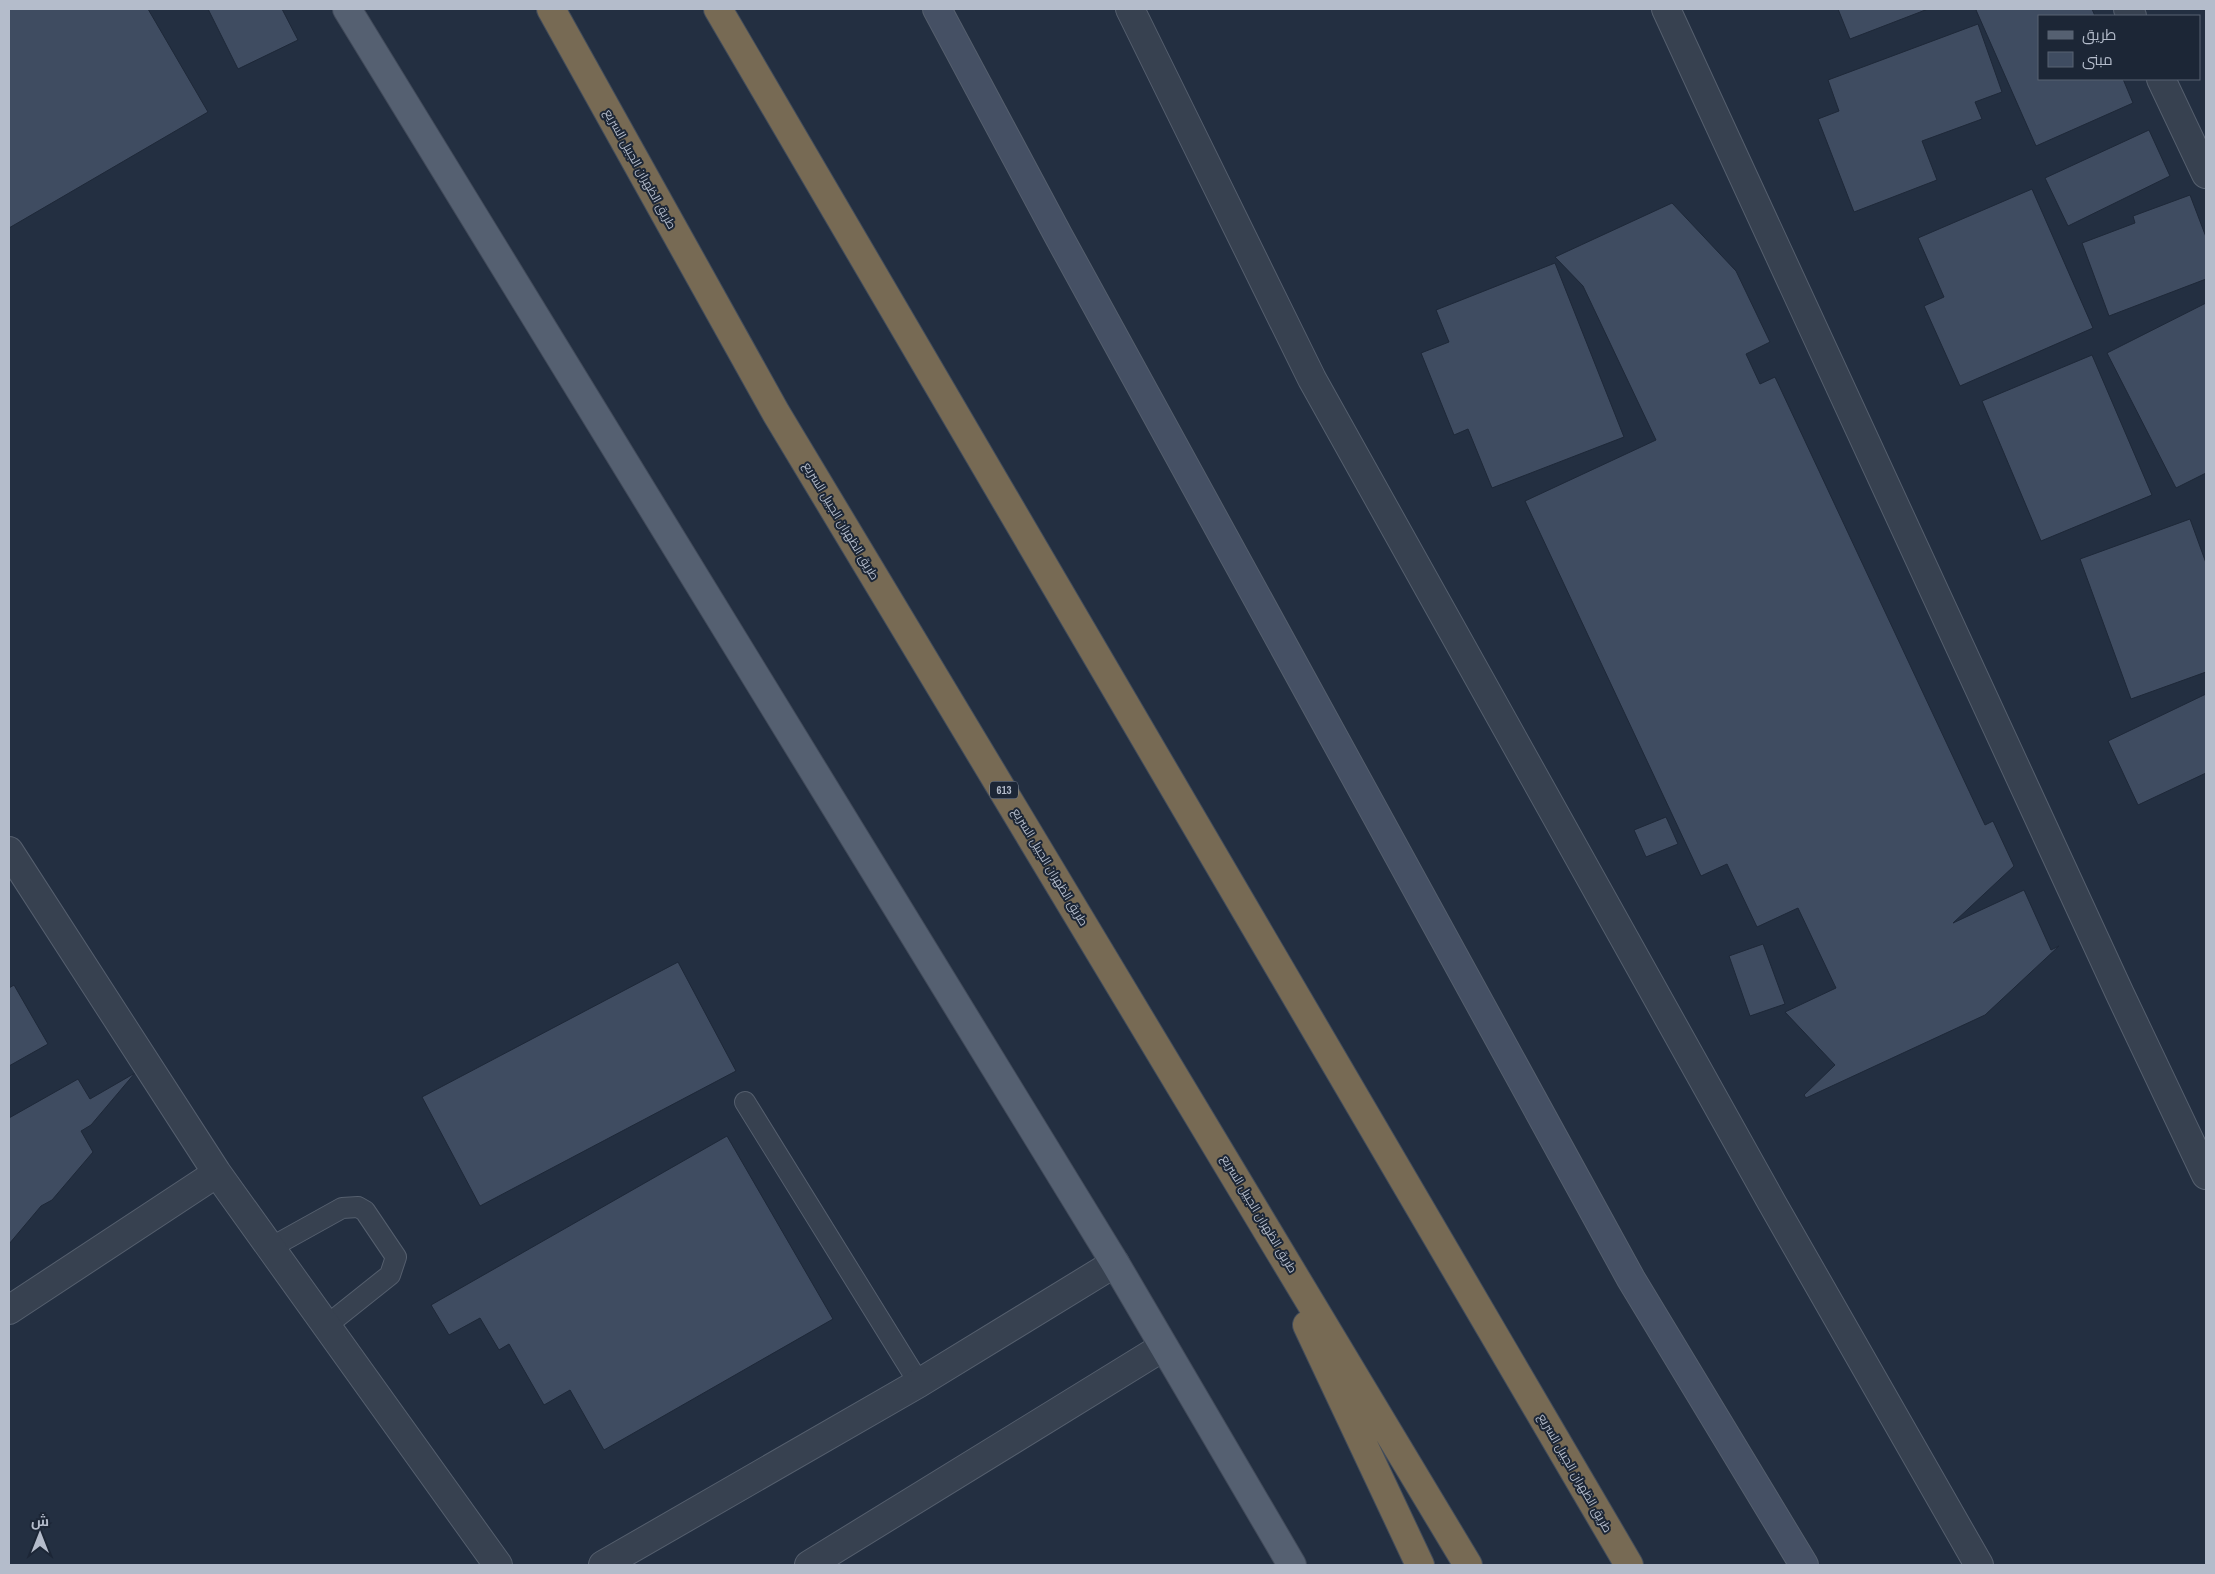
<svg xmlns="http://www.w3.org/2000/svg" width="2215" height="1574" font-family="'Archivo Narrow',Cairo,sans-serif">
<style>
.building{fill:#3f4c61;stroke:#1e2838}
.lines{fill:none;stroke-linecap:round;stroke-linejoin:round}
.service-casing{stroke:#555f6e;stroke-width:22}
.minor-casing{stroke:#555f6e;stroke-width:30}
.tertiary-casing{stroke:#555f6e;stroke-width:30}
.secondary-casing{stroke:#555f6e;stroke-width:30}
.primary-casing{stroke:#414a5a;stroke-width:30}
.motorway-casing{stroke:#424c5b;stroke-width:30}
.service{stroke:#374150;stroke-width:20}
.minor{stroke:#374150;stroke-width:28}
.tertiary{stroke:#374150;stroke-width:28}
.secondary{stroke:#455064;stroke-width:28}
.primary{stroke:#556071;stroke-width:28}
.motorway{stroke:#776a54;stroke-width:28}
.labels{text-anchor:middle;stroke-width:4;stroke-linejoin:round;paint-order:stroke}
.shield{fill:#1c2636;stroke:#868f9e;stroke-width:1}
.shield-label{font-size:11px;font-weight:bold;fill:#b4bccb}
.street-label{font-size:12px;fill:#b4bccb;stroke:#1c2636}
</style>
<rect width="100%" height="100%" fill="#232f41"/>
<path class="building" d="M 9,9 L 148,9 L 208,112 L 9,228 Z
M 208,9 L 282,9 L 298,40 L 238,69 Z
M 1838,9 L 1928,9 L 1850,39 Z
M 1978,9 L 2092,9 L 2095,16 L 2039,16 L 2039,79 L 2123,79 L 2133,103 L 2036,146 L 1976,10 Z
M 1978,24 L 2002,92 L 1975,102 L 1982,119 L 1922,141 L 1937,180 L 1854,212 L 1818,119 L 1839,111 L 1828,80 Z
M 2149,130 L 2170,176 L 2068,226 L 2045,178 Z
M 2032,189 L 2093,328 L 1960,386 L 1924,306 L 1944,297 L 1918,238 Z
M 2190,195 L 2206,237 L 2206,279 L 2109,316 L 2082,243 L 2135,223 L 2133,216 Z
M 1672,203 L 1736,271 L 1770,342 L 1746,354 L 1760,384 L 1775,377 L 1985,825 L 1993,821 L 2014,866 L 1953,923 L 2024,890 L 2051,950 L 2059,946 L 1985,1015 L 1806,1098 L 1804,1095 L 1835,1065 L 1785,1012 L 1836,988 L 1798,908 L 1757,927 L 1727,864 L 1701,876 L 1525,501 L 1656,440 L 1583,286 L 1555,257 Z
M 1555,263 L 1624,437 L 1492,488 L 1468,429 L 1454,435 L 1421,353 L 1449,342 L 1436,310 Z
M 2206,303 L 2206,473 L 2176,488 L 2107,353 Z
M 2092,355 L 2152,495 L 2041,541 L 1982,401 Z
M 2190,519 L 2206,563 L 2206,672 L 2131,699 L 2080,559 Z
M 2206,694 L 2206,773 L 2138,805 L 2108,741 Z
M 1666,817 L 1678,844 L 1646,857 L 1634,830 Z
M 1763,944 L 1785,1004 L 1750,1016 L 1729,956 Z
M 678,962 L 736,1071 L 480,1206 L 422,1097 Z
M 14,985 L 48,1044 L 9,1066 L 9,988 Z
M 135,1073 L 91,1125 L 81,1131 L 93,1152 L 52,1200 L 41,1206 L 9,1244 L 9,1118 L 78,1079 L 90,1099 Z
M 727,1136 L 833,1319 L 604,1450 L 570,1390 L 544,1405 L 509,1344 L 499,1350 L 480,1318 L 449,1335 L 431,1305 Z"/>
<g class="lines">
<g class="service-casing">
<path id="service" d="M 745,1102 L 919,1383
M 270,1248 L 342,1208 L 358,1207 L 365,1211 L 396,1257 L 390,1275 L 326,1326"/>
</g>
<g class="minor-casing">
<path id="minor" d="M 1130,9 L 1312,379 L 1772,1203 L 1979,1565
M 1666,9 L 2120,994 L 2206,1175
M 9,851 L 217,1173 L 498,1565
M 9,1310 L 217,1173
M 603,1565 L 919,1383 L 1115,1263
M 809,1565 L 1163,1347"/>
</g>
<g class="tertiary-casing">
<path id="tertiary" d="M 2128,9 L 2132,16
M 2161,79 L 2206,174"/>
</g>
<g class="secondary-casing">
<path id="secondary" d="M 937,9 L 1058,235 L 1631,1279 L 1804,1565"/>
</g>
<g class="primary-casing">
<path id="primary" d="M 347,9 L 1115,1263 L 1292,1565"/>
</g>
<g class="motorway-casing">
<path id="motorway" d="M 551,9 L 776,413 L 1468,1565
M 718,9 L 1629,1565
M 1307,1325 L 1420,1565"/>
</g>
<use href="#service" class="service"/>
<use href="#minor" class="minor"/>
<use href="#tertiary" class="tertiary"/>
<use href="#secondary" class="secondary"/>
<use href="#primary" class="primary"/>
<use href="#motorway" class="motorway"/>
</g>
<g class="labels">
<rect class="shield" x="990" y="781.5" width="28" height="17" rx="4"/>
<g class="shield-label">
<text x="1004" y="794">613</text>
</g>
<g class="street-label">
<text transform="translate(640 169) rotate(61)" y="4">طريق الظهران الجبيل السريع</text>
<text transform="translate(841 521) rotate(59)" y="4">طريق الظهران الجبيل السريع</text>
<text transform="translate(1050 867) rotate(59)" y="4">طريق الظهران الجبيل السريع</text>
<text transform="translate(1259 1214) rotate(59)" y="4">طريق الظهران الجبيل السريع</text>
<text transform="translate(1575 1473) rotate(60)" y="4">طريق الظهران الجبيل السريع</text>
</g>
</g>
<rect width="2215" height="1574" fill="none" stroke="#b4bccb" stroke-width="20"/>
<rect x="2038" y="15" width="162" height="65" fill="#1c2636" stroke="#596272"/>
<rect x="2048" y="31" width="25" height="8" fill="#556071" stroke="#596272"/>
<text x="2082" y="40" font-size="15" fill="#b4bccb">طريق</text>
<rect x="2048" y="52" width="25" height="15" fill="#3f4c61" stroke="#596272"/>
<text x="2082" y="65" font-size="15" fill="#b4bccb">مبنى</text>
<g transform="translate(40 1534)" stroke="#1c2636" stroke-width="4" paint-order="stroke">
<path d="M0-4L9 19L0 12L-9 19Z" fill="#b4bccb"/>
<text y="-8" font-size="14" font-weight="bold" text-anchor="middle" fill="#b4bccb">ش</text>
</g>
</svg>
